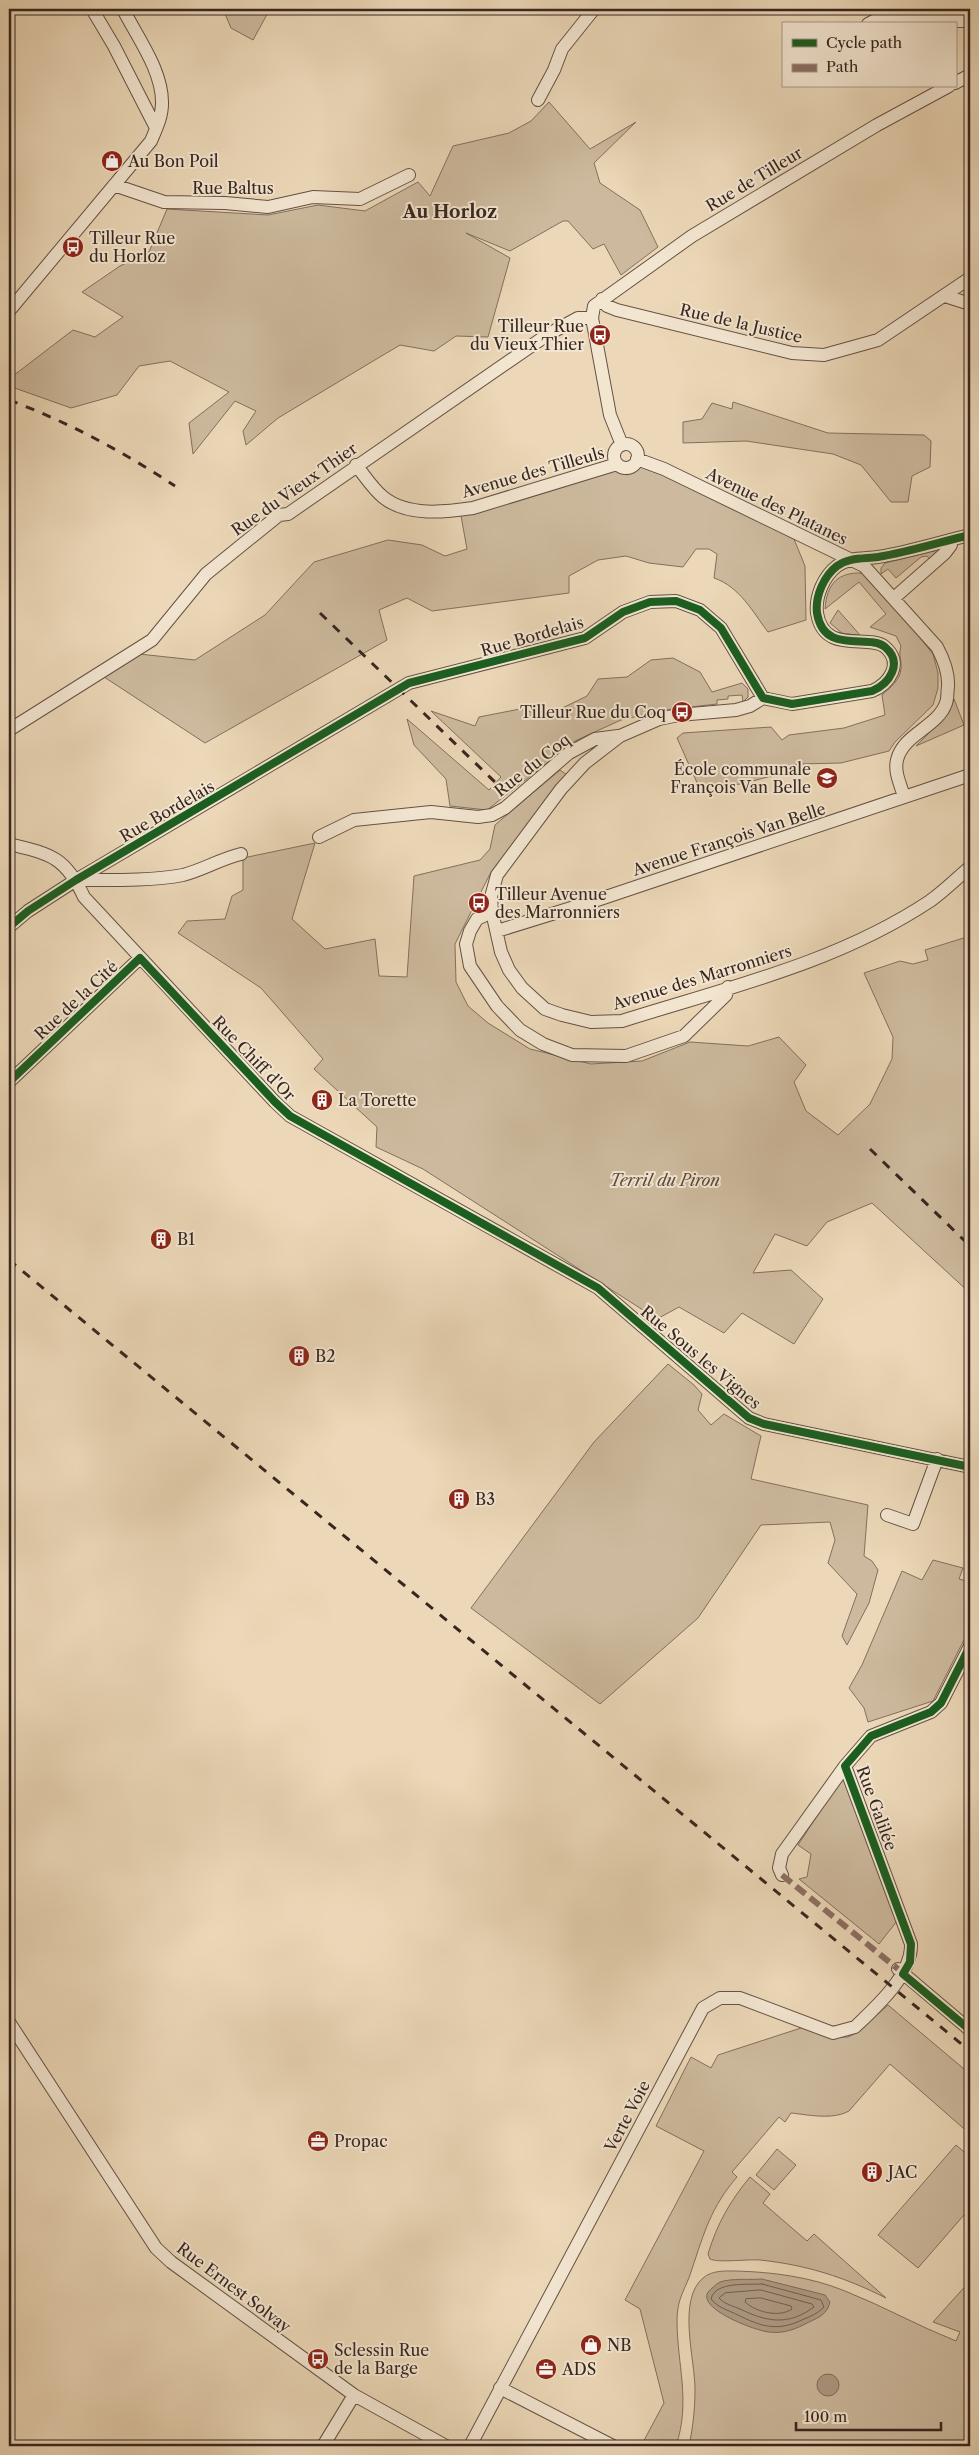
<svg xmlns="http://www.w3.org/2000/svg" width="979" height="2455" font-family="'Libre Caslon Text',serif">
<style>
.green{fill:#cdba9e;stroke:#82705f}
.water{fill:#ae9b84;stroke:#7e6c5c}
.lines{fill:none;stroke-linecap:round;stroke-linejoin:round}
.shore{stroke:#726052;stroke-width:1}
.minor-casing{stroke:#645246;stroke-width:14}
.minor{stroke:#f3e6d1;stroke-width:12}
.rail{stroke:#372620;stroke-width:3;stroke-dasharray:9 9;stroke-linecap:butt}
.quiet{stroke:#8d6e63;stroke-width:6;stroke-dasharray:12 6;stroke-linecap:butt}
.cycleway-casing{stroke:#f3e6d1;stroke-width:11}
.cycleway{stroke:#1b5e20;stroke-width:8}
.labels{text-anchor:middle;stroke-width:4;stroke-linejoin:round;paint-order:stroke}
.poi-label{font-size:16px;fill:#372620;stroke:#f3e6d1;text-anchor:start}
.street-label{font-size:16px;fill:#372620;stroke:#f3e6d1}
.park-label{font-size:16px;font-style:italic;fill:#5c4b40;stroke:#f3e6d1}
.neighbourhood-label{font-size:18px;font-weight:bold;fill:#372620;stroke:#f3e6d1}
</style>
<rect width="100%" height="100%" fill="#ecd8b8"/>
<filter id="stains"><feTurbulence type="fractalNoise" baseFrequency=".004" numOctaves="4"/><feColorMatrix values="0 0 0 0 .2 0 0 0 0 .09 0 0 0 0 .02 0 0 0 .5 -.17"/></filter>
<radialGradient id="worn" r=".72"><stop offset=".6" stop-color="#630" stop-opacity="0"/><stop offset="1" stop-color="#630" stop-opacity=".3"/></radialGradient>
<path class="green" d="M 223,9 L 270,9 L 253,40 L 231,28 Z
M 549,102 L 590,149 L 636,122 L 594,163 L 600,183 L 640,210 L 658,247 L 621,275 L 604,244 L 593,249 L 568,221 L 563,221 L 510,251 L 466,233 L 510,258 L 488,337 L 456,336 L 434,351 L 400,345 L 278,418 L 246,445 L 243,431 L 256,411 L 235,401 L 193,454 L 189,423 L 229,392 L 170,361 L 139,366 L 117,395 L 71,408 L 9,386 L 9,379 L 73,330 L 95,337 L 123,317 L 82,292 L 120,266 L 149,252 L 167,209 L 268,215 L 318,205 L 365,211 L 418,182 L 430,196 L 453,146 L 509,133 L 531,121 Z
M 733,402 L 828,433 L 924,435 L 931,441 L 930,467 L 912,476 L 908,502 L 891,502 L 861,465 L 833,454 L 746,441 L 683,443 L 683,422 L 702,419 L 712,403 L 732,409 Z
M 641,467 L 683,483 L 794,539 L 805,566 L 806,620 L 768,632 C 752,611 740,587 714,578 L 717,554 L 709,549 L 696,549 L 683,567 L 649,563 L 626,556 L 598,560 L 569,576 L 569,593 L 432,611 L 407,598 L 379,610 L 387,640 L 205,743 L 101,675 L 139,654 L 195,660 L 265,615 L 314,562 L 388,540 L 422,545 L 445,556 L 467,549 L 461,516 L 613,469 L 627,475 Z
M 933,551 L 937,553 L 931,561 L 927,556 L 921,557 L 896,578 L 888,569 L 881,574 L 881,568 L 885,563 Z
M 863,573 L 895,607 L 933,654 L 938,673 L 938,688 L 933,705 L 895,742 L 889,751 L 841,763 L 799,764 L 786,767 L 787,772 L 741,784 L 699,787 L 677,738 L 683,733 L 771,727 L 782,740 L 789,735 L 844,728 L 885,715 L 882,695 C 890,688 900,680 901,669 C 902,660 898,657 901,646 L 896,636 L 870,627 L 886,614 L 859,582 L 825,609 C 827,583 838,572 863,573 Z
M 838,610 L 860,635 L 843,634 L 830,623 Z
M 673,658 L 700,672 L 712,692 L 742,683 L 748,689 L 748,697 L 743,702 L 742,695 L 728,696 L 728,699 L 717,700 L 717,704 L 665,710 L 621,720 L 575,741 L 487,810 L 450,806 L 446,779 L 414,745 L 407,719 L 489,790 L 501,777 L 431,711 L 475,726 L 479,717 L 520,709 L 546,716 L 587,696 L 598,679 L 627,677 L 651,660 Z
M 954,699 L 964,725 L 916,746 L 948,714 Z
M 560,770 L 567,775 L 490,874 L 455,944 L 456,982 L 468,1006 L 488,1023 L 530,1049 L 591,1064 L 642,1061 L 690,1042 L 748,1046 L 779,1037 L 806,1065 L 794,1082 L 806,1111 L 838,1135 L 870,1104 L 892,1059 L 893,1037 L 864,973 L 900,961 L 913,964 L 928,960 L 925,950 L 970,936 L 970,1293 L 872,1203 L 827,1222 L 807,1246 L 775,1234 L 753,1273 L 791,1270 L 823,1299 L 794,1344 L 742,1313 L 724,1333 L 679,1307 L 657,1319 L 423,1169 L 376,1147 L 377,1127 L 314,1069 L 323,1059 L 261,988 L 178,933 L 187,921 L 225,919 L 232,896 L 243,890 L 243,858 L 315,843 L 292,919 L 325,949 L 375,939 L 379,976 L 407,977 L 414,876 L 480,860 L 490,849 L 495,825 Z
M 668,1364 L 694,1385 L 702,1394 L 698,1410 L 711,1425 L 724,1414 L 761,1436 L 751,1479 L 868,1505 L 864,1556 L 872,1561 L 878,1570 L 869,1603 L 847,1645 L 842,1636 L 857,1594 L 828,1563 L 835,1540 L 830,1522 L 761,1525 L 698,1618 L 600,1704 L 471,1608 L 594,1442 Z
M 933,1560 L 963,1568 L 959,1579 L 970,1582 L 970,1628 L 933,1701 L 868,1722 L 864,1708 L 849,1688 L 862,1665 L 902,1571 L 922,1580 Z
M 844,1775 L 897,1921 L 879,1944 L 799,1879 L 807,1877 L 811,1854 L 798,1845 Z
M 888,2005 L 970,2074 L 970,2134 L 890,2064 L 849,2111 C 832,2120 810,2115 791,2113 L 785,2122 L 779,2117 L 732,2172 L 737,2177 C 711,2207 704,2233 692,2269 C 686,2289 677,2297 677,2320 C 677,2365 691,2401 676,2446 L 641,2446 L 664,2403 L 640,2309 L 625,2300 L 704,2151 L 656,2126 L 691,2057 L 711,2068 L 718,2055 L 804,2027 L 832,2037 L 848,2037 L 858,2032 Z
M 956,2145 L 970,2157 L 970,2208 L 918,2268 L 878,2235 Z
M 777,2149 L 796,2165 L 774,2190 L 756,2175 Z
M 750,2177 L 770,2194 L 763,2203 L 807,2241 L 814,2234 L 886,2298 C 844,2277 807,2265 760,2260 C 748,2259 718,2263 710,2259 L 708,2254 C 717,2224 730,2201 750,2177 Z
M 736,2271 C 773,2272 811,2277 845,2291 C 883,2306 918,2326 956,2341 L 960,2332 L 933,2322 L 970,2281 L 970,2446 L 689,2446 C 693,2427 695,2409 695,2389 C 695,2359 677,2300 703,2278 C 712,2270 726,2271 736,2271 Z"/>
<path class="water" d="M 762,2279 L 825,2295 L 830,2302 C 827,2314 820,2317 809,2322 C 796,2329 784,2334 769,2332 C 756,2331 697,2309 708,2292 C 711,2289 716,2284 720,2282 C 732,2278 750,2280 762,2279 Z
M817 2385a11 11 0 1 1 22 0a11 11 0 1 1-22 0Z"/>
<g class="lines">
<path class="shore" d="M 762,2284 L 821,2300 L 824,2307 C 818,2313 812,2316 804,2319 C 778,2332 762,2327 738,2315 C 728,2310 718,2308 711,2299 C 715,2281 748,2285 762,2284 Z
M 761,2290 L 812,2304 L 814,2307 C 788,2326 767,2322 740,2309 C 733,2306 724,2304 719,2298 L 725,2293 Z
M 761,2298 L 791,2306 L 792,2309 C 779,2318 756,2312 745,2302 L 746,2299 Z"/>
<g class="minor-casing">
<path id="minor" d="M 92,9 L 114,46 L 156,128
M 883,9 L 892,19 L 904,21 L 970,21
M 868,24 L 887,14
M 955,83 L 970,75
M 538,100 L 554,70 L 562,49 L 594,9
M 114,185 L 164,202 L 225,203 L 268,207 L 313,197 L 360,199 L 409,175
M 945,296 L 970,304
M 602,299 L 607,306 L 617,310 L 792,353 L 824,355 L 878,340 L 970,278
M 9,311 L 151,141 C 156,129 162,117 162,104 C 163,71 137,37 123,9
M614 456a12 12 0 1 1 24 0a12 12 0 1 1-24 0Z
M 622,445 L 610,415 L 592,318 L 594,306 L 692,236 L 877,125 L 949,86
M 637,459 L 664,469 L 864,566 L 937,647 C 944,660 949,673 948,687 C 947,692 948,698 946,703 C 938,727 903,734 897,760 C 894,773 901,785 904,797
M 356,465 C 365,476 372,488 383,497 C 407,517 446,512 473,508 L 617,464
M 894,598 L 945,553 L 951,545 L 950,540
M 763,698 L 750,706 L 736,710 L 679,715 L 659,719 L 620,736 L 585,763 L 561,789 L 497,875 L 491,897 L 492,912 L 501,952 L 509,970 L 522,988 L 545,1009 L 562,1015 L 591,1022 L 622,1021 C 726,988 837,963 930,901 C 944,891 957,878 970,867
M 9,730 L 152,640 L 206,574 L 279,515 L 288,514 L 547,335 L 578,318 L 592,318
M 319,837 L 354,820 L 431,812 L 478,817 L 492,815 L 505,808 L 569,753 L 595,739 L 618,736
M 9,844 C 50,854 65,856 84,897 L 275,1102 L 290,1116 L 598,1288 L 749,1418 L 764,1424 L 970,1467
M 78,880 C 110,880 152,881 183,875 C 203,870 220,859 241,854
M 492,912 L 477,919 L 470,931 L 466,944 L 470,966 L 497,1006 L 520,1030 L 543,1044 L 572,1055 L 626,1056 L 684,1036 L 726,995 L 728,987
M 9,927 L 28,911 L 76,880 L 409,683 L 585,638 L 623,612 L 650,602 L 676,601 L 700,610 L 721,628 L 763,698 L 792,704 L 872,691 C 889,684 904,663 885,647 C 869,633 824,656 817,613 C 815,596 824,576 837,566 C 849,557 864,559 878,557 C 909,552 940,542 970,535
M 497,931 L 597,900 L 970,775
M 9,1082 L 140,958
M 887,1515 L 913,1524 L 937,1459
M 782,1875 L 779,1868 L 782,1854 L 845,1766 L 871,1736 L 931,1712 L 941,1703 L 970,1646
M 898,1969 L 970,2030
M 9,2022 L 156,2248 L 171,2262 L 354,2395 L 446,2446
M 500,2388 L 613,2446
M 323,2446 L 354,2395
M 470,2446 L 703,2008 L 720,1998 L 740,1998 L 833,2033 L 855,2027 C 876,2007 912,1975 911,1944 L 845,1766"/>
</g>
<use href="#minor" class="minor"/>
<path class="rail" d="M 9,400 C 68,422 122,451 175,486
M 320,613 L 496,783
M 870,1149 L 970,1246
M 9,1260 L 970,2051"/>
<path class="quiet" d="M 782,1875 L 898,1969"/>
<g class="cycleway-casing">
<path id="cycleway" d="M 9,927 L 28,911 L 76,880 L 409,683 L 585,638 L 623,612 L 650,602 L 676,601 L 700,610 L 721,628 L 763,698 L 792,704 L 872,691 C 889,684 904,663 885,647 C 869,633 824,656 817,613 C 815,596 824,576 837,566 C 849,557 864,559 878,557 C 909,552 940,542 970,535
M 9,1082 L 140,958 L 275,1102 L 290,1116 L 598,1288 L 749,1418 L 764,1424 L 970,1467
M 970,1646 L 941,1703 L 931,1712 L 871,1736 L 845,1766 L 911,1944 L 910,1962 L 903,1974 L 970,2030"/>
</g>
<use href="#cycleway" class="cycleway"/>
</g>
<defs>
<g id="shop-disc" transform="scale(1.125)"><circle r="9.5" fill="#8f2418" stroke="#f3e6d1"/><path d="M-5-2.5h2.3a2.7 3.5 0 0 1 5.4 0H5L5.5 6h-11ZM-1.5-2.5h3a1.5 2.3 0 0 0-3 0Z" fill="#fff"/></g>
<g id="bus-disc" transform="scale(1.125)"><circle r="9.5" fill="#8f2418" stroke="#f3e6d1"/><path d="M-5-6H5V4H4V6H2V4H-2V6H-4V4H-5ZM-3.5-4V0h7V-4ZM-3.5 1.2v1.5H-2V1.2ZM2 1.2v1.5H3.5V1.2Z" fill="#fff"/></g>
<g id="school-disc" transform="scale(1.125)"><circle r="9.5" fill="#8f2418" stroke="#f3e6d1"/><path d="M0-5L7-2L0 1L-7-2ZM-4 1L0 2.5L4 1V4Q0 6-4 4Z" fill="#fff"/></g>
<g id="building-disc" transform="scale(1.125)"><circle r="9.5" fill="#8f2418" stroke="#f3e6d1"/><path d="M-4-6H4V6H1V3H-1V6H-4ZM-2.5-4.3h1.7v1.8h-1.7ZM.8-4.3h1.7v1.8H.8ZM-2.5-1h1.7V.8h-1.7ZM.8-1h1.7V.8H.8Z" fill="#fff"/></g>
<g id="office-disc" transform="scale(1.125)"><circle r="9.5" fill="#8f2418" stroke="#f3e6d1"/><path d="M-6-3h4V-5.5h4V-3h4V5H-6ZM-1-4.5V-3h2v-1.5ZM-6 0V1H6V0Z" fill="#fff"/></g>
</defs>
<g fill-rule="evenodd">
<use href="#shop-disc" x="112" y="161"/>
<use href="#bus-disc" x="73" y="247"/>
<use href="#bus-disc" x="600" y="335"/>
<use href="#bus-disc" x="682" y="712"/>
<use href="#school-disc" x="827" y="778"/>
<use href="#bus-disc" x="479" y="903"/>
<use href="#building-disc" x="322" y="1100"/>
<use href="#building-disc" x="161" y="1239"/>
<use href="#building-disc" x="299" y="1356"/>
<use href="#building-disc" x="459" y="1499"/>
<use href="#office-disc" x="318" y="2141"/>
<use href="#building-disc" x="872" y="2172"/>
<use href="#shop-disc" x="591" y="2345"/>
<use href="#bus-disc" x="318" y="2359"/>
<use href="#office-disc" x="546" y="2369"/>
</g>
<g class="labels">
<g class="poi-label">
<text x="128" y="167">Au Bon Poil</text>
<text x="89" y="244">Tilleur Rue<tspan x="89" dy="18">du Horloz</tspan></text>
<text x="584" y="332" text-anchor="end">Tilleur Rue<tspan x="584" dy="18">du Vieux Thier</tspan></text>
<text x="666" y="718" text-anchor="end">Tilleur Rue du Coq</text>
<text x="811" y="775" text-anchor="end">École communale<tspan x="811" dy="18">François Van Belle</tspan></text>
<text x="495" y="900">Tilleur Avenue<tspan x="495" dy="18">des Marronniers</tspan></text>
<text x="338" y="1106">La Torette</text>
<text x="177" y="1245">B1</text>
<text x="315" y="1362">B2</text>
<text x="475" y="1505">B3</text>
<text x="334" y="2147">Propac</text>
<text x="888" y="2178">JAC</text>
<text x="607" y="2351">NB</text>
<text x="334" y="2356">Sclessin Rue<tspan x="334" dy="18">de la Barge</tspan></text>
<text x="562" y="2375">ADS</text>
</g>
<g class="street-label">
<text transform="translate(754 179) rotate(-31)" y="6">Rue de Tilleur</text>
<text x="233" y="194">Rue Baltus</text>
<text transform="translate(741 323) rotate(13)" y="6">Rue de la Justice</text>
<text transform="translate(533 472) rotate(-16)" y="6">Avenue des Tilleuls</text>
<text transform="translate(294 489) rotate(-35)" y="6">Rue du Vieux Thier</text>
<text transform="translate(777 506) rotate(26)" y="6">Avenue des Platanes</text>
<text transform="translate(532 636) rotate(-16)" y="6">Rue Bordelais</text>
<text transform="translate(532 765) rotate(-38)" y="6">Rue du Coq</text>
<text transform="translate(167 811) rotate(-30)" y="6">Rue Bordelais</text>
<text transform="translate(729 839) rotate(-18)" y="6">Avenue François Van Belle</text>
<text transform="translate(702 977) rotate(-17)" y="6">Avenue des Marronniers</text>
<text transform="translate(76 1000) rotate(-43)" y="6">Rue de la Cité</text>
<text transform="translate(254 1058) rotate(46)" y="6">Rue Chiff d'Or</text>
<text transform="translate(701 1357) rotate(40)" y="6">Rue Sous les Vignes</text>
<text transform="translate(877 1808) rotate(70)" y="6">Rue Galilée</text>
<text transform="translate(627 2116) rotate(-62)" y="6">Verte Voie</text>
<text transform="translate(234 2287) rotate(37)" y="6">Rue Ernest Solvay</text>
</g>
<g class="park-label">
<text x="665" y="1186">Terril du Piron</text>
</g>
<g class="neighbourhood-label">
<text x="450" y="218">Au Horloz</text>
</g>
</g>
<rect width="979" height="2455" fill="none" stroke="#ecd8b8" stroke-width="30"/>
<rect x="10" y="10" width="959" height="2435" fill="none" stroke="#372620" stroke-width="2.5"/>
<rect x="15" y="15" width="949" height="2425" fill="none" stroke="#372620"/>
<rect x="782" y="22" width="175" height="65" fill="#f3e6d1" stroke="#a8998a"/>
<rect x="792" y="39" width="25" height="8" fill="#1b5e20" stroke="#a8998a"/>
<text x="826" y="48" font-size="15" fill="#372620">Cycle path</text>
<rect x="792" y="64" width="25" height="8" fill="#8d6e63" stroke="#a8998a"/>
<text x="826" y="72" font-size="15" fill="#372620">Path</text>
<path d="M796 2422v8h145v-8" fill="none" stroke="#372620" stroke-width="2.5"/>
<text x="804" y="2422" font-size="15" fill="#372620" stroke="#f3e6d1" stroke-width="4" paint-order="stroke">100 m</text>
<rect width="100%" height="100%" filter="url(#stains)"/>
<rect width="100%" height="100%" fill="url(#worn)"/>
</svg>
